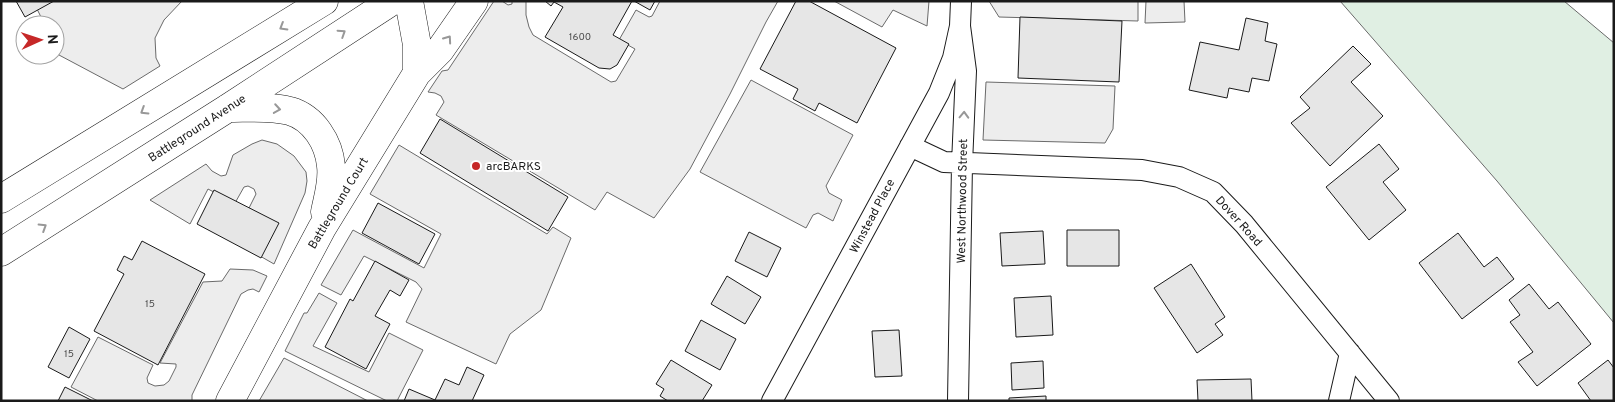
<svg xmlns="http://www.w3.org/2000/svg" width="1615" height="402" font-family="Overpass,sans-serif">
<style>
.green{fill:#e0efe3;stroke:#6a6a6a}
.parking{fill:#ededed;stroke:#6a6a6a}
.building{fill:#e6e6e6;stroke:#1a1a1a}
.lines{fill:none;stroke-linecap:round;stroke-linejoin:round}
.street-casing{stroke:#1a1a1a;stroke-width:22}
.primary-casing{stroke:#1a1a1a;stroke-width:29}
.street{stroke:#fff;stroke-width:20}
.primary{stroke:#fff;stroke-width:28}
.oneway{stroke:#989898}
.poi-dot{fill:#c62828;stroke:#fff;stroke-width:2}
.labels{text-anchor:middle;stroke-width:4;stroke-linejoin:round;paint-order:stroke}
.number-label{font-size:10px;fill:#4d4d4d}
.street-label{font-size:12px;fill:#1a1a1a;stroke:#fff}
.poi-label{font-size:12px;fill:#1a1a1a;stroke:#fff;text-anchor:start}
</style>
<rect width="100%" height="100%" fill="#fff"/>
<path class="green" d="M 1340,1 L 1564,1 L 1614,43 L 1614,323 L 1497,181 Z"/>
<path class="parking" d="M 46,1 L 182,1 L 164,20 L 155,38 L 156,58 L 160,66 L 123,89 L 59,55 L 55,46 L 55,25 L 45,25 L 36,7 Z
M 494,1 L 502,1 L 508,5 L 512,4 L 512,1 L 526,1 L 526,15 L 529,27 L 533,35 L 611,82 L 616,81 L 635,49 L 619,40 L 636,10 L 649,17 L 652,16 L 660,1 L 778,1 L 766,22 L 730,94 L 690,169 L 654,218 L 607,192 L 595,210 L 436,115 L 444,102 L 441,96 L 435,93 L 428,92 L 442,71 L 448,70 Z
M 834,1 L 929,1 L 927,26 L 893,10 L 882,27 Z
M 989,1 L 1138,1 L 1138,21 L 999,17 Z
M 1146,1 L 1184,1 L 1185,22 L 1145,23 Z
M 751,80 L 853,135 L 826,186 L 829,193 L 842,200 L 833,221 L 818,213 L 813,215 L 806,228 L 700,172 Z
M 986,82 L 1115,86 L 1113,129 L 1105,143 L 983,140 Z
M 262,140 L 277,144 L 294,156 L 306,172 L 307,181 L 305,193 L 274,264 L 260,256 L 248,210 L 256,194 L 254,189 L 248,186 L 244,187 L 235,203 L 208,189 L 190,224 L 150,200 L 206,164 L 212,171 L 221,176 L 226,175 L 233,155 L 252,144 Z
M 399,145 L 547,234 L 553,227 L 571,238 L 541,310 L 510,334 L 496,364 L 406,322 L 422,289 L 416,282 L 364,256 L 341,295 L 321,285 L 353,230 L 424,268 L 441,234 L 370,194 Z
M 230,269 L 253,270 L 267,276 L 259,292 L 253,289 L 248,290 L 241,294 L 192,395 L 192,401 L 98,401 L 71,387 L 98,337 L 153,365 L 147,378 L 148,383 L 155,386 L 164,385 L 169,381 L 176,367 L 176,364 L 160,363 L 203,282 L 222,281 Z
M 319,293 L 337,303 L 313,346 L 369,372 L 389,333 L 423,350 L 397,401 L 387,401 L 285,351 L 304,313 L 307,313 Z
M 284,358 L 368,401 L 259,401 Z"/>
<path class="building" d="M 16,1 L 54,1 L 25,17 Z
M 545,1 L 632,1 L 613,35 L 629,44 L 617,65 L 610,69 L 599,68 L 545,37 L 563,7 L 554,2 L 551,6 Z
M 634,1 L 655,1 L 650,10 Z
M 796,1 L 809,1 L 896,48 L 857,123 L 819,103 L 815,111 L 793,99 L 798,89 L 760,69 Z
M 1020,17 L 1122,21 L 1119,82 L 1018,78 Z
M 1246,18 L 1268,23 L 1265,41 L 1277,44 L 1269,81 L 1252,78 L 1249,92 L 1229,88 L 1227,98 L 1189,90 L 1200,42 L 1239,50 Z
M 1353,46 L 1371,64 L 1351,82 L 1383,116 L 1330,166 L 1291,123 L 1310,108 L 1300,97 Z
M 440,119 L 568,197 L 548,231 L 420,153 Z
M 1379,144 L 1399,169 L 1383,182 L 1406,210 L 1369,240 L 1326,187 Z
M 214,190 L 279,223 L 261,258 L 197,224 Z
M 378,203 L 435,234 L 419,264 L 362,233 Z
M 1067,230 L 1119,230 L 1119,266 L 1067,266 Z
M 1043,231 L 1045,264 L 1002,266 L 1000,233 Z
M 749,232 L 781,248 L 767,277 L 735,261 Z
M 1458,233 L 1484,267 L 1497,257 L 1514,279 L 1462,319 L 1419,263 Z
M 142,241 L 205,274 L 158,365 L 94,331 L 124,274 L 117,270 L 124,256 L 132,260 Z
M 375,261 L 409,280 L 400,296 L 390,290 L 375,316 L 390,324 L 366,369 L 325,347 L 350,299 L 353,301 Z
M 1191,264 L 1225,317 L 1215,324 L 1223,335 L 1197,353 L 1154,288 Z
M 727,276 L 761,297 L 745,324 L 711,304 Z
M 1529,284 L 1549,309 L 1558,302 L 1591,344 L 1537,386 L 1518,362 L 1533,352 L 1510,322 L 1520,315 L 1509,300 Z
M 1051,296 L 1053,335 L 1016,337 L 1014,298 Z
M 701,320 L 736,339 L 720,370 L 685,351 Z
M 69,327 L 90,339 L 69,378 L 48,367 Z
M 899,330 L 902,376 L 875,377 L 872,331 Z
M 671,360 L 712,385 L 702,401 L 668,401 L 660,396 L 664,389 L 656,384 Z
M 1608,360 L 1614,368 L 1614,401 L 1591,401 L 1578,383 Z
M 1043,361 L 1044,388 L 1012,390 L 1011,363 Z
M 467,367 L 484,375 L 472,401 L 404,401 L 409,389 L 435,400 L 445,379 L 459,385 Z
M 1251,379 L 1252,401 L 1198,401 L 1197,380 Z
M 65,387 L 93,401 L 58,401 Z
M 1046,396 L 1046,401 L 1009,401 L 1009,398 Z"/>
<g class="lines">
<g class="street-casing">
<path id="street" d="M 910,146 L 944,162 L 1142,170 L 1179,177 L 1213,192 L 1244,224 L 1389,401
M 772,401 L 939,93 L 953,58 L 960,26
M 958,401 L 962,164 L 966,71 L 960,26 L 961,1
M 1339,401 L 1350,353"/>
</g>
<g class="primary-casing">
<path id="primary" d="M 417,73 L 440,50 L 474,1
M 228,108 C 249,108 270,106 290,111 C 314,118 329,143 331,166 C 333,181 328,197 325,212
M 1,199 L 324,1
M 1,252 L 228,108 L 392,1
M 230,401 L 322,228 L 417,73 L 417,45 L 409,1"/>
</g>
<use href="#street" class="street"/>
<use href="#primary" class="primary"/>
</g>
<defs><path id="oneway-chevron" d="M-2-3.5L2.5 0L-2 3.5" fill="none" stroke-width="1.6" stroke-linecap="round" stroke-linejoin="round" transform="scale(1.25)"/></defs>
<g class="oneway">
<use href="#oneway-chevron" transform="translate(283 27) rotate(149)"/>
<use href="#oneway-chevron" transform="translate(342 33) rotate(-33)"/>
<use href="#oneway-chevron" transform="translate(448 39) rotate(-55)"/>
<use href="#oneway-chevron" transform="translate(277 109) rotate(9)"/>
<use href="#oneway-chevron" transform="translate(144 111) rotate(148)"/>
<use href="#oneway-chevron" transform="translate(964 115) rotate(-88)"/>
<use href="#oneway-chevron" transform="translate(43 227) rotate(-32)"/>
</g>
<circle class="poi-dot" cx="476" cy="166" r="5"/>
<g class="labels">
<g class="number-label">
<text x="580" y="40">1600</text>
<text x="150" y="307">15</text>
<text x="69" y="357">15</text>
</g>
<g class="street-label">
<text transform="translate(197 128) rotate(-33)" y="4">Battleground Avenue</text>
<text transform="translate(962 201) rotate(-89)" y="4">West Northwood Street</text>
<text transform="translate(338 203) rotate(-59)" y="4">Battleground Court</text>
<text transform="translate(872 216) rotate(-62)" y="4">Winstead Place</text>
<text transform="translate(1239 221) rotate(48)" y="4">Dover Road</text>
</g>
<g class="poi-label">
<text x="486" y="170">arcBARKS</text>
</g>
</g>
<rect width="1615" height="402" fill="none" stroke="#1a1a1a" stroke-width="5"/>
<g transform="translate(40 40) rotate(87)"><circle r="24" fill="#ffffff" stroke="#a3a3a3"/>
<path d="M0-4L9 19L0 12L-9 19Z" fill="#c62828"/>
<text y="-8" font-size="14" font-weight="bold" text-anchor="middle" fill="#1a1a1a">N</text>
</g>
</svg>
